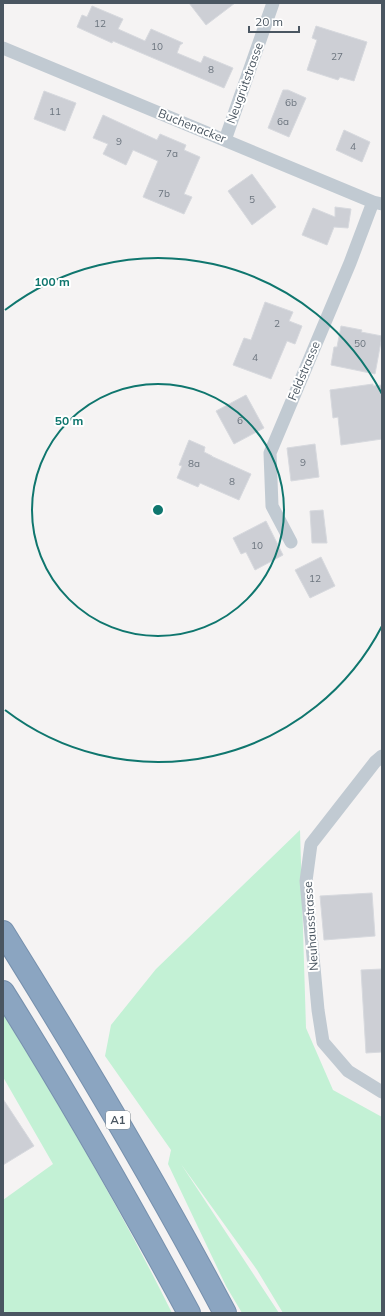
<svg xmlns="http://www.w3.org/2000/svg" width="385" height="1316" font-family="Mulish,sans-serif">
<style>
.green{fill:#c3f1d5}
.building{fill:#cdcfd5;stroke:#d7d9de}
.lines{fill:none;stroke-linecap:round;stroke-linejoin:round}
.motorway-casing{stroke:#7690ad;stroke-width:24}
.minor{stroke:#c1cad2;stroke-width:13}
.motorway{stroke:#8ba5c1;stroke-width:22}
.ring{fill:none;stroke:#0f766e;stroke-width:2}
.labels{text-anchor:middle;stroke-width:4;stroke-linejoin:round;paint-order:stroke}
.number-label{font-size:10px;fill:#6b747e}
.shield{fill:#fff;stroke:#808990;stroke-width:1}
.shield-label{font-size:11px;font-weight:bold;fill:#4a5661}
.street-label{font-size:12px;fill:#4a5661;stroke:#fff}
.centre{fill:#0f766e;stroke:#fff;stroke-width:2}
.ring-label{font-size:12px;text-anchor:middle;font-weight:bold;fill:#0f766e;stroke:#fff;stroke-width:4;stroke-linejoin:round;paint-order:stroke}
</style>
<rect width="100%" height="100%" fill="#f5f3f3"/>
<path class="green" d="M 300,830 L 306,1028 L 333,1090 L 382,1117 L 382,1313 L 283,1313 L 257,1270 L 181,1164 L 279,1313 L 242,1313 L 226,1286 L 168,1164 L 171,1150 L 105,1056 L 111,1025 L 156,969 Z
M 3,1014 C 63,1111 121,1210 172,1313 L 3,1313 L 3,1200 L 53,1164 L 3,1077 Z"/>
<path class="building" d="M 189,3 L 235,3 L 206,25 Z
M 92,6 L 123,19 L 118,29 L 145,41 L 151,29 L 183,43 L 180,45 L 177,53 L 201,63 L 204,56 L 233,68 L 224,88 L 113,41 L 112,43 L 77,27 L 82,15 L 87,17 Z
M 316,26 L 367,42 L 354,81 L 340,77 L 338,80 L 307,70 L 317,40 L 312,38 Z
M 283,90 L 288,90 L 306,98 L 289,137 L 268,128 Z
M 44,91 L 76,103 L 65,131 L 34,119 Z
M 103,115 L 157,140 L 160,134 L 186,145 L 184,150 L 200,157 L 184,194 L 192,197 L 184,214 L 143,197 L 158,161 L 133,150 L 126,165 L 103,154 L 108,144 L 93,138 Z
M 344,130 L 370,142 L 362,162 L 336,150 Z
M 252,174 L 276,207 L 252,225 L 228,191 Z
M 335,207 L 351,209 L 348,228 L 334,227 L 327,245 L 302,235 L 313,208 L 335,217 Z
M 265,302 L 293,312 L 289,321 L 302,326 L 295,344 L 287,341 L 271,379 L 233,365 L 244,338 L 251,340 Z
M 341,326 L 362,330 L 361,332 L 382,336 L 375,374 L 331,365 L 334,347 L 337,347 Z
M 373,384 L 373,386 L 382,385 L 382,439 L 341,445 L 338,417 L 333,418 L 330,390 Z
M 246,395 L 264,428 L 234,444 L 216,411 Z
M 189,440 L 205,447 L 204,452 L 212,456 L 211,456 L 251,474 L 239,500 L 200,483 L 198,487 L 177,478 L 182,466 L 179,465 Z
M 315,444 L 319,477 L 291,481 L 287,448 Z
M 323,510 L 327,543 L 312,543 L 310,511 Z
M 266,521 L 283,555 L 255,570 L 246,552 L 241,554 L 233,538 Z
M 321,557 L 335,586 L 310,598 L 295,570 Z
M 372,893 L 375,936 L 324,940 L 320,896 Z
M 382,969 L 382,1052 L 366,1053 L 361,970 Z
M 3,1099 L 34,1146 L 3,1165 Z"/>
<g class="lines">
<g class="motorway-casing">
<path id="motorway" d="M 3,932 C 81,1057 156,1183 225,1313
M 3,992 C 69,1097 130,1204 189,1313"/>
</g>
<path class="minor" d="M 3,48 L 373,202 L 382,204
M 225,140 L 273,3
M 291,542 L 272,506 L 270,453 L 350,263 L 373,202
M 382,756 L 375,762 L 311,844 L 306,881 L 318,1010 L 323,1042 L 348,1071 L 382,1092"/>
<use href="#motorway" class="motorway"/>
</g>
<g class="ring">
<circle cx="158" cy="510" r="126"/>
<path d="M382 626A252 252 0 0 1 5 710M5 310A252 252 0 0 1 382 394"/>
</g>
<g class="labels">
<g class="number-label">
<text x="100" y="27">12</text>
<text x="157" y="50">10</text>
<text x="337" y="60">27</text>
<text x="211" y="73">8</text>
<text x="291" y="106">6b</text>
<text x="55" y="115">11</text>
<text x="283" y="125">6a</text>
<text x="119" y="145">9</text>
<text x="353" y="150">4</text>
<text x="172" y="157">7a</text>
<text x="164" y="197">7b</text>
<text x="252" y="203">5</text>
<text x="277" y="327">2</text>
<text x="360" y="347">50</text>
<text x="255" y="361">4</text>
<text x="240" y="424">6</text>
<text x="303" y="466">9</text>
<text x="194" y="467">8a</text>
<text x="232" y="485">8</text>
<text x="257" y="549">10</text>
<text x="315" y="582">12</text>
</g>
<rect class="shield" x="106" y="1111" width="24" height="18" rx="3"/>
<g class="shield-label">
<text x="118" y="1124">A1</text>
</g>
<g class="street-label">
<text transform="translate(245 83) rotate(-70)" y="4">Neugrütstrasse</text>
<text transform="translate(192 126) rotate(22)" y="4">Buchenacker</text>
<text transform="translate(304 371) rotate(-67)" y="4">Feldstrasse</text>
<text transform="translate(311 926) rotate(-94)" y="4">Neuhausstrasse</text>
</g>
</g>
<circle cx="158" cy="510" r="6" class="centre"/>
<g class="ring-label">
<text x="52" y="286">100 m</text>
<text x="69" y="425">50 m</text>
</g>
<rect width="385" height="1316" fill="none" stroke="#4a5661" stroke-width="8"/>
<path d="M249 26v6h50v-6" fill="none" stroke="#4a5661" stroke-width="2"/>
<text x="255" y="26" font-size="12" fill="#4a5661" stroke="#ffffff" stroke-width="3" paint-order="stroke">20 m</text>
</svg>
